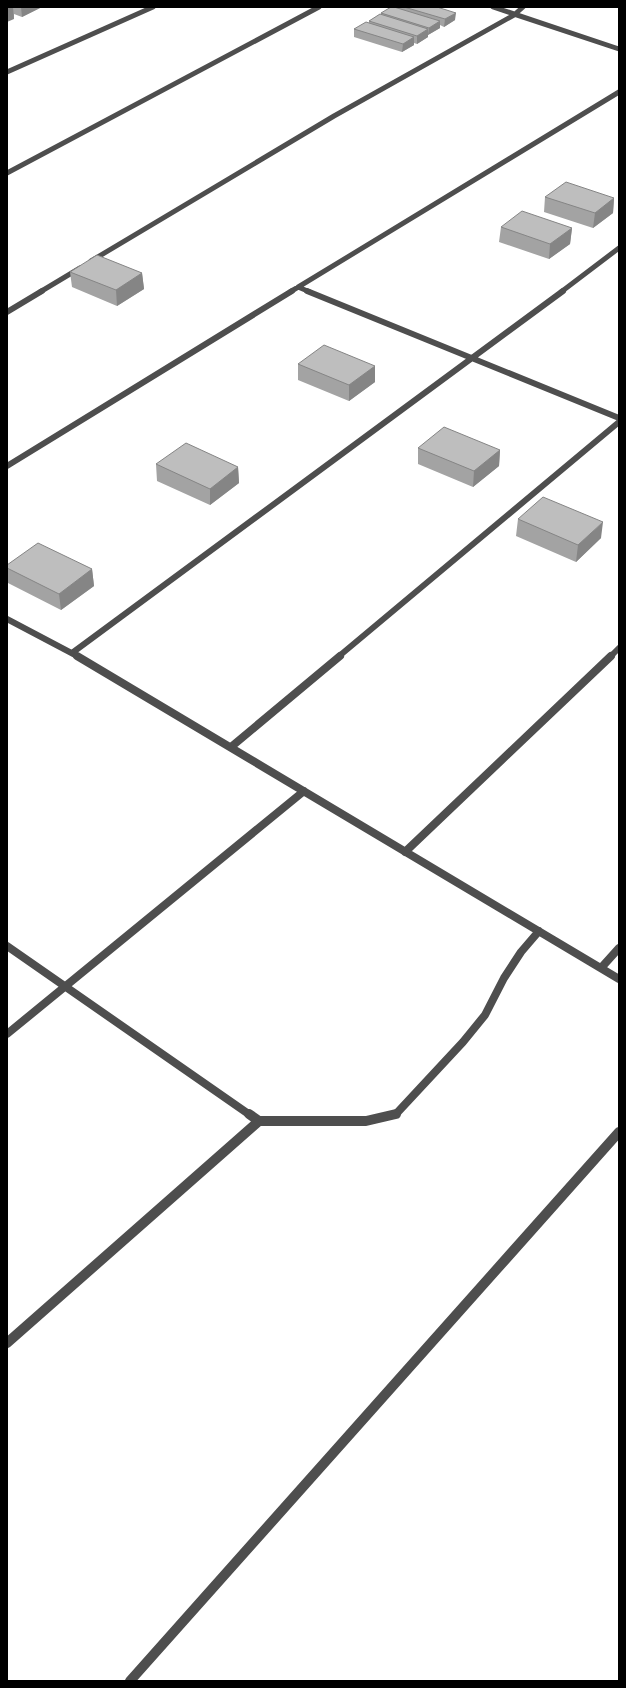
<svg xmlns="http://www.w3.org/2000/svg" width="626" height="1688" font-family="Helvetica,sans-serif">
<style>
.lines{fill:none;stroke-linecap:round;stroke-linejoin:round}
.minor-far3{stroke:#4e4e4e;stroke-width:5}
.minor-far2{stroke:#4e4e4e;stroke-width:6}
.minor-far1{stroke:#4e4e4e;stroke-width:8}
.minor{stroke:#4e4e4e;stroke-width:10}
.wall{fill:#a3a3a3}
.shaded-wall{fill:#858585}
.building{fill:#bebebe;stroke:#858585}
</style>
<rect width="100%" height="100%" fill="#fff"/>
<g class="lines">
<path class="minor-far3" d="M 493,7 L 619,49
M 7,72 L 153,7
M 7,173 L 319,7
M 91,261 L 334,116 L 514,15 L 523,7
M 298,287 L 310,292
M 40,292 L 80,268
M 290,292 L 619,92
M 561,292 L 619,248"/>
<path class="minor-far2" d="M 307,291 L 619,418
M 7,312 L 42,291
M 7,466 L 292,291
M 7,619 L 79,657
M 72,653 L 563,291
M 338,657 L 619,422
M 610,657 L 619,648"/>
<path class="minor-far1" d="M 77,656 L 619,979
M 231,747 L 340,656
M 405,852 L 611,656
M 7,946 L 250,1115
M 601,968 L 619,948
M 7,1034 L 304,791
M 393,1115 L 396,1114 L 463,1042 L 485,1015 L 504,978 L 521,952 L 539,931"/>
<path class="minor" d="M 249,1114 L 259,1121 L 366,1121 L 396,1114
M 7,1343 L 259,1121
M 130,1681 L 619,1132"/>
</g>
<path class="wall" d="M 7,7 L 42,7 L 22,17 L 14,14 L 14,19 Z
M 396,7 L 437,7 L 455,20 L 444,27 L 440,25 L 440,28 L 428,35 L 428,37 L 417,44 L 414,43 L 414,45 L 402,52 L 354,37 L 354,29 L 369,23 L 369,21 L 381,14 L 381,13 L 396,8 Z
M 545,197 L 614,198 L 613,213 L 593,228 L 544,212 Z
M 501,227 L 572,228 L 570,244 L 549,259 L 499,242 Z
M 70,272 L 142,273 L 144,289 L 117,306 L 72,287 Z
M 298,364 L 375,366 L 375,382 L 349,401 L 298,380 Z
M 418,448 L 500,450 L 499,466 L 473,487 L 418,464 Z
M 156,464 L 238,467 L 239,483 L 210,505 L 157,481 Z
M 518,519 L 601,538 L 576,562 L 516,536 Z
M 7,565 L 92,569 L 94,586 L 61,610 L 8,583 Z"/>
<path class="shaded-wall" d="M 7,7 L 13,7 L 14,19 L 7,22 Z
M 21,7 L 42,7 L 22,17 Z
M 456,13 L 455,20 L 444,27 L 445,19 Z
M 440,21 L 440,28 L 428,35 L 429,28 Z
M 428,29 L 428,37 L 417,44 L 417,36 Z
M 414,37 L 414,45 L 402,52 L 403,44 Z
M 614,198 L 613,213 L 593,228 L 595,213 Z
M 572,228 L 570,244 L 549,259 L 550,244 Z
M 142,273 L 144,289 L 117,306 L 116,290 Z
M 375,366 L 375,382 L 349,401 L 349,385 Z
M 500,450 L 499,466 L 473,487 L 474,471 Z
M 238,467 L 239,483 L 210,505 L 210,489 Z
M 603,522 L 601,538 L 576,562 L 578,545 Z
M 92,569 L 94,586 L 61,610 L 59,594 Z"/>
<path class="building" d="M 391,7 L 394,7 L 440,21 L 429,28 L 381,13 Z
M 404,7 L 437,7 L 456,13 L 445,19 Z
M 380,14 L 428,29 L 417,36 L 369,21 Z
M 366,22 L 414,37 L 403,44 L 354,29 Z
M 566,182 L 614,198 L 595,213 L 545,197 Z
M 522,211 L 572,228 L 550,244 L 501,227 Z
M 97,255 L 142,273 L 116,290 L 70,272 Z
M 324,345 L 375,366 L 349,385 L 298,364 Z
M 444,427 L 500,450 L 474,471 L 418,448 Z
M 186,443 L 238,467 L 210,489 L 156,464 Z
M 543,497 L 603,522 L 578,545 L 518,519 Z
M 38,543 L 92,569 L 59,594 L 7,568 L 7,565 Z"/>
<rect width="626" height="1688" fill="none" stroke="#000000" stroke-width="16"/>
</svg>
